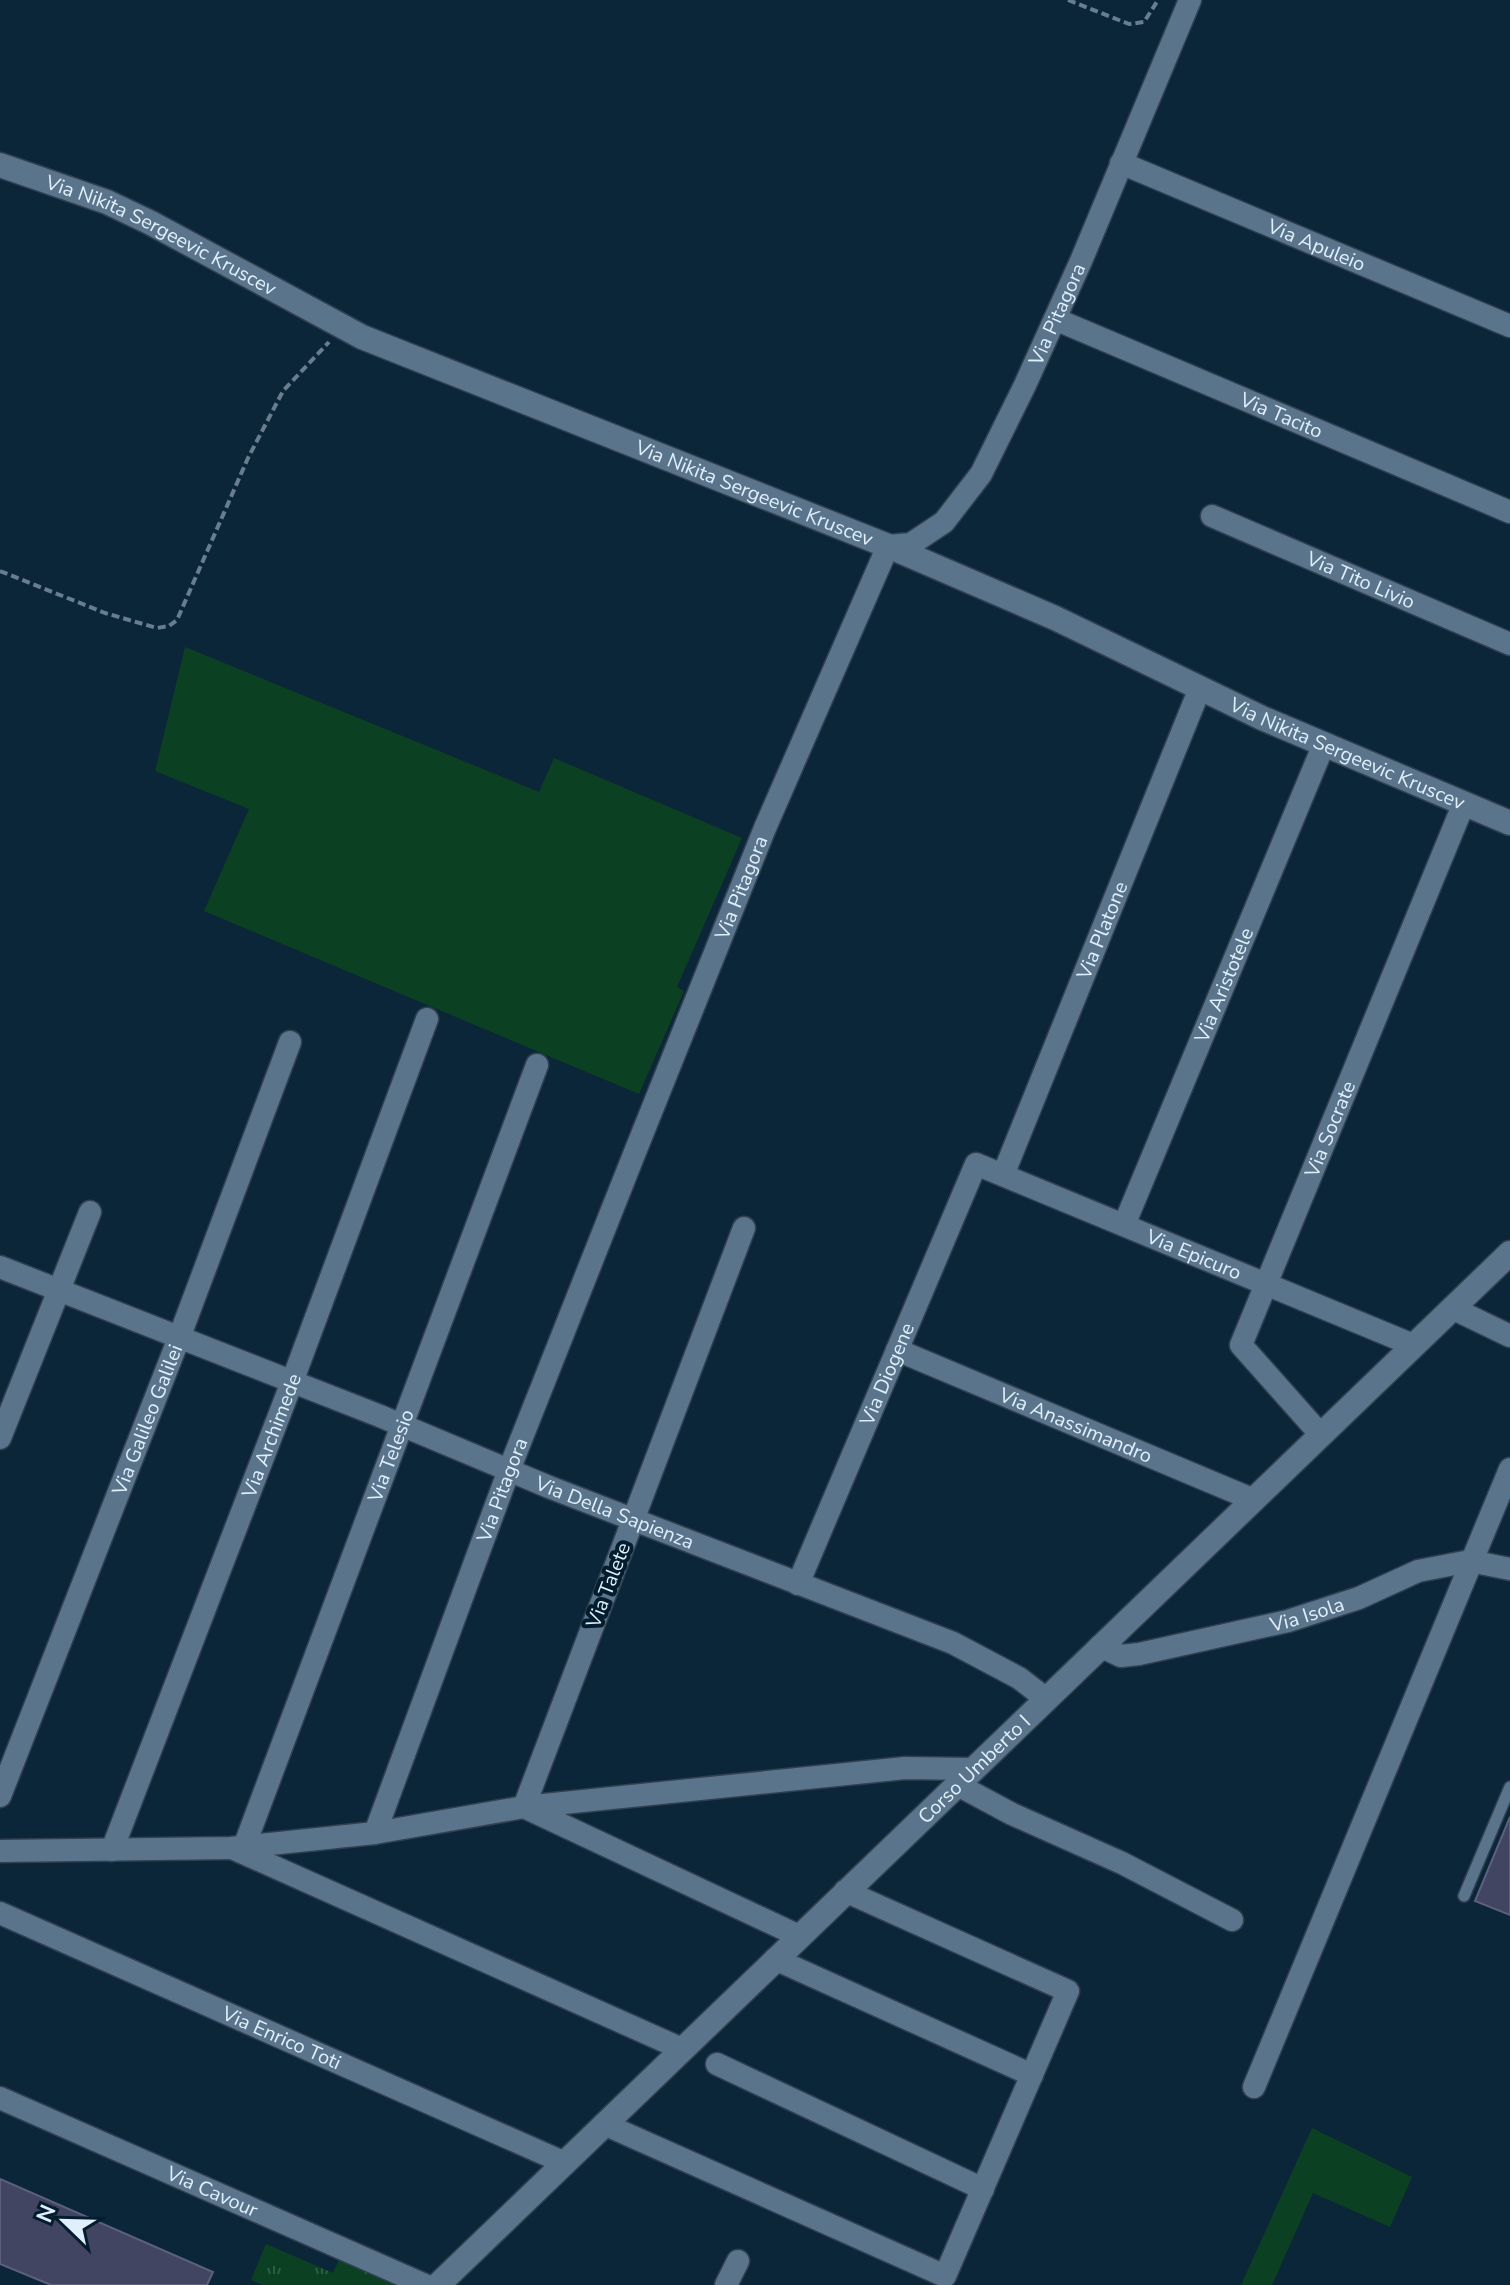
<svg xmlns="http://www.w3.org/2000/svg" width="1510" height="2285" font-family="'Nunito Sans',sans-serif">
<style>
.green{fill:#0c4022}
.park{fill:url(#park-tufts)}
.building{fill:#424561;stroke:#5d607d;stroke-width:2}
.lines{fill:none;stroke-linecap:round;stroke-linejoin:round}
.service-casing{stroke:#314050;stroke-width:14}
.minor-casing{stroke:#314050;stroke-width:25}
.tertiary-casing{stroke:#314050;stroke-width:27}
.secondary-casing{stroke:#314050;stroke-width:27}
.path{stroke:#687d8d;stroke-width:4;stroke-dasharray:8 4;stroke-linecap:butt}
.service{stroke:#5a758b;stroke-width:11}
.minor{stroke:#5a758b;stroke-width:22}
.tertiary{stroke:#5a758b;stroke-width:24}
.secondary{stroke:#5a758b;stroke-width:24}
.labels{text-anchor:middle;stroke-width:8;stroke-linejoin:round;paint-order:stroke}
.street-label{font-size:20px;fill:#e0effc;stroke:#031d2f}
</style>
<defs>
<pattern id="park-tufts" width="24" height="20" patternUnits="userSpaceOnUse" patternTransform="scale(2)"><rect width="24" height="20" fill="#0c4022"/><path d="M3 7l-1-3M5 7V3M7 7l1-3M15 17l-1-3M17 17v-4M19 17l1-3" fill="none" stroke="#2f5c43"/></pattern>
</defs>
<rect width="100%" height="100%" fill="#0c2639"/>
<path class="green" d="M 185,647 L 539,792 L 554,758 L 742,838 L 677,987 L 684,991 L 639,1094 L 204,911 L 249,809 L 155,771 Z
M 1312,2128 L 1412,2177 L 1390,2227 L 1313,2193 L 1272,2285 L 1241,2285 Z"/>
<path class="park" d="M 266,2244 L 333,2273 L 343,2251 L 421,2285 L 263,2285 L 251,2280 Z"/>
<path class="building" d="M 1510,1817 L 1510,1915 L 1475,1901 Z
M 0,2179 L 213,2272 L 207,2285 L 51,2285 L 0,2264 Z"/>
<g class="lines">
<g class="service-casing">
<path id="service" d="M 1464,1896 L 1510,1787"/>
</g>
<g class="minor-casing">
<g id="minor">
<path id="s1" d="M 1121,163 L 1510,326"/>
<path id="s2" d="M 1055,319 L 1510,512"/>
<path id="s3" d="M 1212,516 L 1510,644"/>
<path id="s4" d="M 1003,1175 L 1200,688"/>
<path id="s5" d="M 1124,1225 L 1324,744"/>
<path d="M 744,1228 L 524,1807 L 799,1936"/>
<path id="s6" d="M 0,1267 L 380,1416 L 549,1487 L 953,1643 L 1019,1678 L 1045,1698"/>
<path d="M 1452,1308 L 1510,1336"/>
<path id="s7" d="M 897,1350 L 1254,1500"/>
<path id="s8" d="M 1321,1435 L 1241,1345 L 1464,803"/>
<path d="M 0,1438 L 90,1212"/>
<path id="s9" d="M 798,1584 L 976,1164 L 1413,1345"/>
<path id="s10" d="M 1100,1646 L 1121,1656 L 1139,1654 L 1288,1621 L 1359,1598 L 1418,1571 L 1470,1561 L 1510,1569"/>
<path d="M 956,1784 L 1012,1814 L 1122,1863 L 1232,1920"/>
<path id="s11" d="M 0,1796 L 179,1338 L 290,1042"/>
<path id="s12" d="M 375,1833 L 509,1470 L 633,1157 L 765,828 L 888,546 L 911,544 L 944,522 L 981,474 L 1025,385 L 1081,261 L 1190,0"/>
<path id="s13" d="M 244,1847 L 537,1065"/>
<path d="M 232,1848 L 682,2049"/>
<path id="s14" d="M 112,1850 L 292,1382 L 427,1019"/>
<path d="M 0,1851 L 231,1848 L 375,1833 L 524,1807 L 905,1768 L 972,1769"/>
<path id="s15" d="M 0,1913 L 565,2163"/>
<path d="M 775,1959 L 1032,2075"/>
<path d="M 717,2064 L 983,2189"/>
<path d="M 1254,2087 L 1510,1469"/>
<path id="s16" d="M 0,2098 L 425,2285"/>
<path d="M 604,2124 L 945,2276 L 1068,1991 L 845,1891"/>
<path d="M 726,2285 L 738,2261"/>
</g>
</g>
<g class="tertiary-casing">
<g id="tertiary">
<path id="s17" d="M 438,2285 L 1510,1253"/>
</g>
</g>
<g class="secondary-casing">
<g id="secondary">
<path id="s18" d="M 0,165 L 107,202 L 151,223 L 362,337 L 888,546 L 1055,618 L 1262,718 L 1510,823"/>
</g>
</g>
<path class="path" d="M 1068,0 L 1129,24 L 1144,22 L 1158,0
M 0,571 L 105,613 L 157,628 L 169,626 L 177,620 L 248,458 L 283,391 L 329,342"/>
<use href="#service" class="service"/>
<use href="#minor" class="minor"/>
<use href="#tertiary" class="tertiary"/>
<use href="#secondary" class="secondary"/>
</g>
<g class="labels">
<g class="street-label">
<text dy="7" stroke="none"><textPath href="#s18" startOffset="176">Via Nikita Sergeevic Kruscev</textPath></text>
<text dy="7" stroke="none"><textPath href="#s1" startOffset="212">Via Apuleio</textPath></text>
<text dy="7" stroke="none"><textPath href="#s12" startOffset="1686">Via Pitagora</textPath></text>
<text dy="7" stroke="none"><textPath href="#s2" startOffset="246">Via Tacito</textPath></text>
<text dy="7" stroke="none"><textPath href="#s18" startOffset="824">Via Nikita Sergeevic Kruscev</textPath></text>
<text dy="7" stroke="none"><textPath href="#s3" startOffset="162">Via Tito Livio</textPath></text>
<text dy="7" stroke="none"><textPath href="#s18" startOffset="1472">Via Nikita Sergeevic Kruscev</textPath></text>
<text dy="7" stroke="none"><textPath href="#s12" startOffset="1014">Via Pitagora</textPath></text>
<text dy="7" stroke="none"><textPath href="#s4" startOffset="264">Via Platone</textPath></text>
<text dy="7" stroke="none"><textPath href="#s5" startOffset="260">Via Aristotele</textPath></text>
<text dy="7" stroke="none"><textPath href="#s8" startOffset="354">Via Socrate</textPath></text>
<text dy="7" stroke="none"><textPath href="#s9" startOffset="692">Via Epicuro</textPath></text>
<text dy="7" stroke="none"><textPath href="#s9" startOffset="228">Via Diogene</textPath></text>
<text dy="7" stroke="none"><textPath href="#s11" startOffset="404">Via Galileo Galilei</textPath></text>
<text dy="7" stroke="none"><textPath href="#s7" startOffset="194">Via Anassimandro</textPath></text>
<text dy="7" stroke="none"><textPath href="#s14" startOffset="444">Via Archimede</textPath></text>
<text dy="7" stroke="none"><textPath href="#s13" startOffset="418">Via Telesio</textPath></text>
<text dy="7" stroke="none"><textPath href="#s12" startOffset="366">Via Pitagora</textPath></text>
<text dy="7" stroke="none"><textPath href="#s6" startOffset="662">Via Della Sapienza</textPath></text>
<text transform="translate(608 1585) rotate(-69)" y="7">Via Talete</text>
<text dy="7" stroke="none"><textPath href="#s10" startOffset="214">Via Isola</textPath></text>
<text dy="7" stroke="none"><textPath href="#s17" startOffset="744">Corso Umberto I</textPath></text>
<text dy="7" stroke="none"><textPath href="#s15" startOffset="308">Via Enrico Toti</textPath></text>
<text dy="7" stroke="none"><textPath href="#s16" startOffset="232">Via Cavour</textPath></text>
</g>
</g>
<g transform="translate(64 2221) rotate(293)" stroke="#031d2f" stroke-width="6" paint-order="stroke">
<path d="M0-6L14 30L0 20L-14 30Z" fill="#e0effc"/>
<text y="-12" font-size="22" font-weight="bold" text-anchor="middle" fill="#e0effc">N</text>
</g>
</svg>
